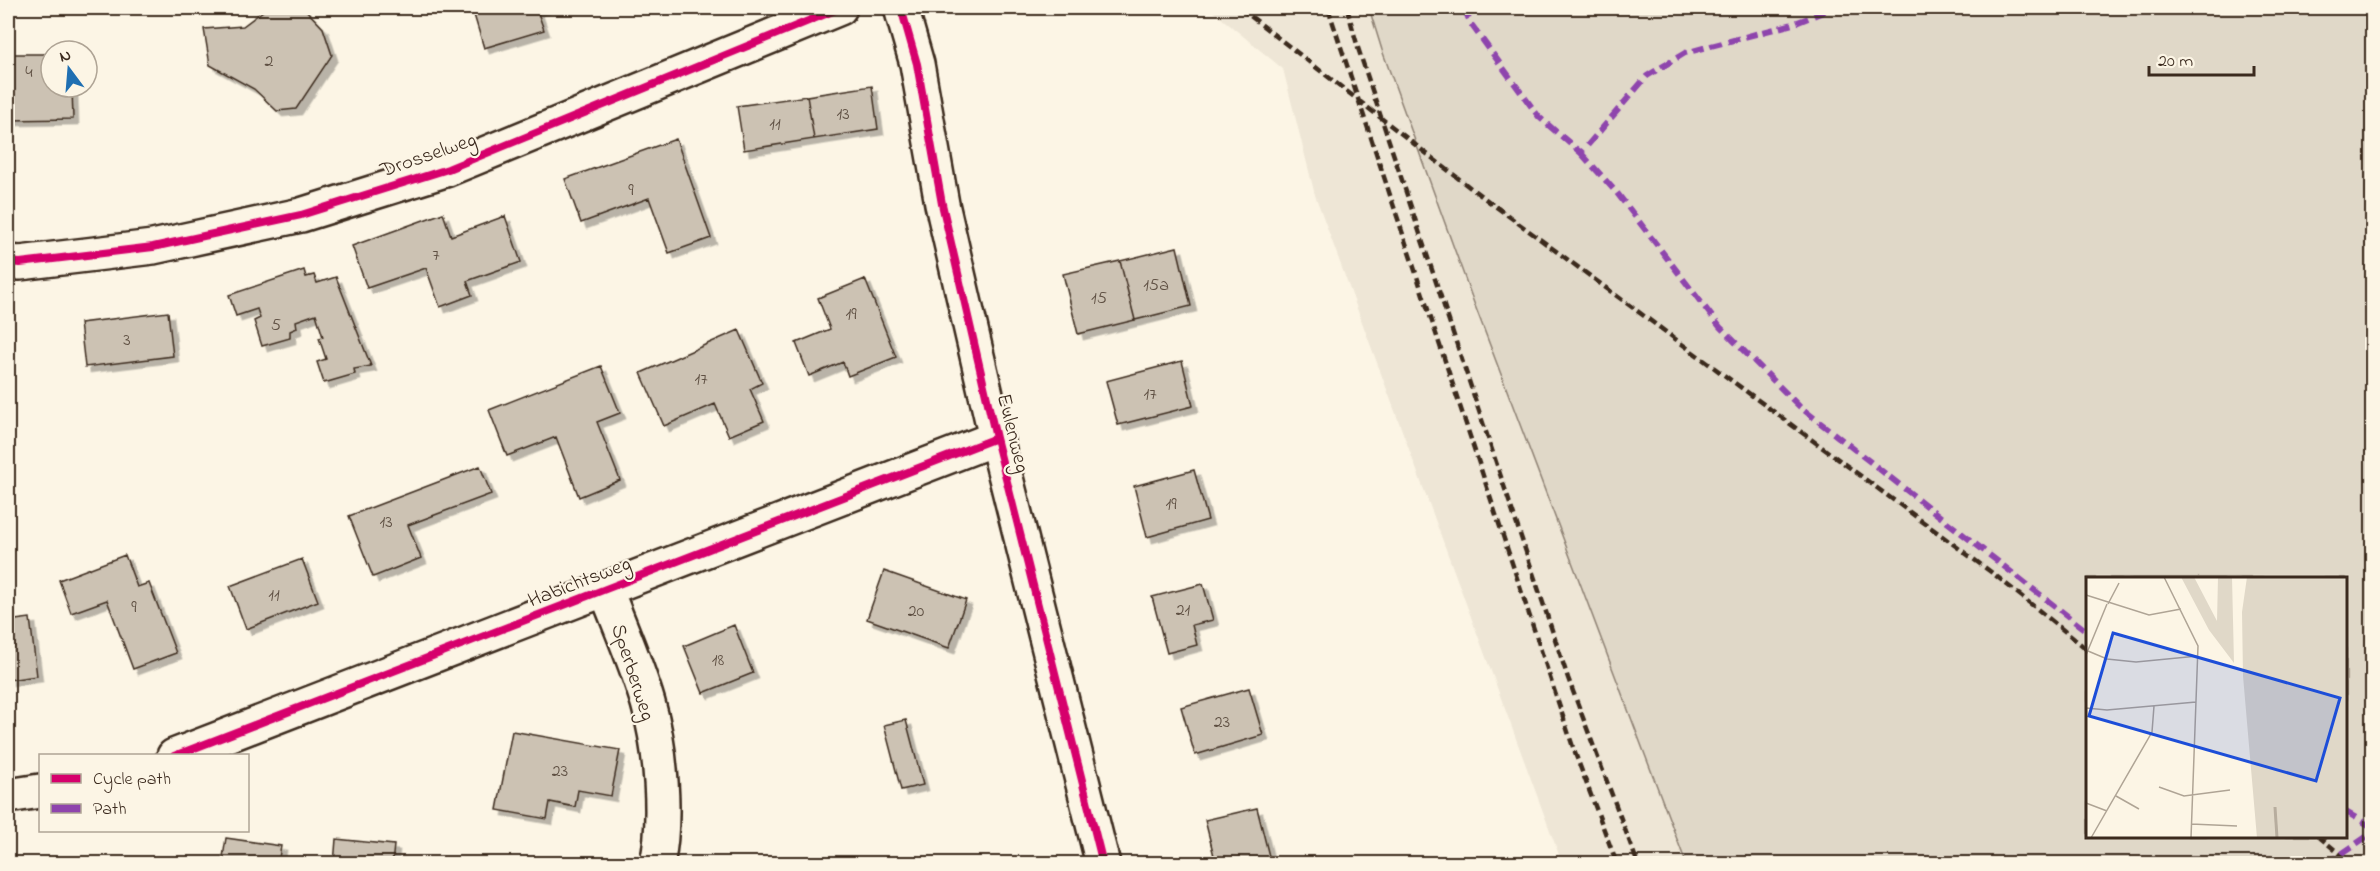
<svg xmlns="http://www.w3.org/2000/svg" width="2380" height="871" font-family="'Indie Flower',sans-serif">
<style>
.built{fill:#eee6d6}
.green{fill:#e0d8c8;stroke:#8e8173;stroke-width:1.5;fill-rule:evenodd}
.building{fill:#ccc2b3;stroke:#3b2a1e;stroke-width:1.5;filter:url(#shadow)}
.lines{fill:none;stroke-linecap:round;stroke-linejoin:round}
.street-casing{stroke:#3b2a1e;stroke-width:38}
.street{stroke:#fcf5e5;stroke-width:33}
.rail{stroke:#3b2a1e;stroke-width:4.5;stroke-dasharray:9 4.5;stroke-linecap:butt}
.quiet{stroke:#8e44ad;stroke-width:6;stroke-dasharray:12 6;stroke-linecap:butt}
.cycleway-casing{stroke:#fcf5e5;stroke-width:11}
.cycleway{stroke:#d6006c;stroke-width:8}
.labels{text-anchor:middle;stroke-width:4.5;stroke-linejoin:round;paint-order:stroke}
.number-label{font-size:18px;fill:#5f5043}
.street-label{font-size:21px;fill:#3b2a1e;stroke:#fcf5e5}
.inset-river{fill:none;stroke:#b7ad9e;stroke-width:3}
.inset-road{fill:none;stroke:#afa495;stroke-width:1.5}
.view{fill:#1d4ed8;fill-opacity:0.15;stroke:#1d4ed8;stroke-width:3}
.inset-edge{fill:none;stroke:#3b2a1e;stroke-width:3}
</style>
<defs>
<filter id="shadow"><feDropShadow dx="5.5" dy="5.5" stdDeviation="0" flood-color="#0004"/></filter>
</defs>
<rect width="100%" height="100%" fill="#fcf5e5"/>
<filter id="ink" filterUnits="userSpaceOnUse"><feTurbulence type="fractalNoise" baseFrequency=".0167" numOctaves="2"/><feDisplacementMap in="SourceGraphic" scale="12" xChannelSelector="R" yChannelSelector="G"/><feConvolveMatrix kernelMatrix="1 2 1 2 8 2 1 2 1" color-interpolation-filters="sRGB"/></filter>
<g filter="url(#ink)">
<path class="built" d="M 1209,8 L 1369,8 L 1382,50 L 1474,303 L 1686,863 L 1562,863 L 1315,195 L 1283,69 Z"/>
<path class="green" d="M 1369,8 L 2372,8 L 2372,863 L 1686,863 L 1474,303 L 1382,50 ZM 2088,578 L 2346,578 L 2346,836 L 2088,836 Z"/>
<path class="building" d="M 267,8 L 304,8 L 323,28 L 332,55 L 296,109 L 277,111 L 254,89 L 210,65 L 204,29 L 243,26 Z
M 472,8 L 545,8 L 537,10 L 544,30 L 484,48 Z
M 8,54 L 51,54 L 51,87 L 72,87 L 73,119 L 8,120 Z
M 872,86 L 878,129 L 814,139 L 807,96 Z
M 807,96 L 814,139 L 744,150 L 737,106 Z
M 676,139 L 711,238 L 669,253 L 649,198 L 581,223 L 565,179 Z
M 443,213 L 451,236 L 505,216 L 521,262 L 467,281 L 472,295 L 440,307 L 426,268 L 367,288 L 352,246 Z
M 1177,247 L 1191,306 L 1135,320 L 1120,261 Z
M 1120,261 L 1135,320 L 1078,334 L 1063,274 Z
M 304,270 L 306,277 L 314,275 L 317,283 L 336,277 L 371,366 L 354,369 L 355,374 L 324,383 L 317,362 L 326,359 L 319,338 L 323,337 L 316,314 L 296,321 L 297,328 L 290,331 L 290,338 L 262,346 L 254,321 L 260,318 L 257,309 L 236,316 L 229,295 Z
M 865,279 L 896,357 L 848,376 L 843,362 L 809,376 L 796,343 L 830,329 L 818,298 Z
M 168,312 L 173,356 L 85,367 L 80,323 Z
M 739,330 L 762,383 L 750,389 L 764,421 L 729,436 L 715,404 L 664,426 L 641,373 Z
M 1182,361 L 1193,406 L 1118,425 L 1106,381 Z
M 601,366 L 620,413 L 597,422 L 620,480 L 579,497 L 556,437 L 507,456 L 489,410 Z
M 480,466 L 491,494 L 408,525 L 421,558 L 373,577 L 349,516 Z
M 1194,470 L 1208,520 L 1147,537 L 1134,486 Z
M 125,555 L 137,587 L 149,583 L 176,653 L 133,669 L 107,600 L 71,613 L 59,580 Z
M 302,559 L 318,601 L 246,629 L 230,586 Z
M 884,571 L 966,600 L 949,648 L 867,619 Z
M 1203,584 L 1213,620 L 1192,625 L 1197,645 L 1167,653 L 1152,597 Z
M 30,618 L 37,676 L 8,680 L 8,621 Z
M 734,625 L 753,673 L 703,693 L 684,646 Z
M 1249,688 L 1263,735 L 1195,755 L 1181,707 Z
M 906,720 L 923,785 L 901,790 L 884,725 Z
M 512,731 L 620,750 L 611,796 L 578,790 L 575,807 L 550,802 L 547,819 L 497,810 Z
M 1257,808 L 1271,864 L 1216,864 L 1205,820 Z
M 226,838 L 281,846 L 278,864 L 222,864 Z
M 336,839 L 394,845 L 392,864 L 334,864 Z"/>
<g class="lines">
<g class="street-casing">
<path id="street" d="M 901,8 L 917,64 L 942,204 L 996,438 L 1103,864
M 8,262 L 20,263 L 153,247 L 301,215 L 448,169 L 840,8
M 606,590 C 620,627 637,665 648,703 C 661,748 667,818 657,864
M 174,756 L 996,438
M 8,796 L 40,791"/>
</g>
<use href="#street" class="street"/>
<path class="rail" d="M 1240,8 L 1472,189 L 1995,575 L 2088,650
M 1328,8 L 1575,753 L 1617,864
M 1347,8 L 1358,48 L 1568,678 L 1638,864
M 2318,836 L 2352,864"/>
<path class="quiet" d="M 1464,8 L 1471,24 L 1539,117 L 1581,153 L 1647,76 L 1685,53 L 1793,24 L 1833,8
M 1581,153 L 1617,193 L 1720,327 L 1800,407 L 2088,632
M 2346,812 L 2372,827
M 2327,864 L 2372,833"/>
<g class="cycleway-casing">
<path id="cycleway" d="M 901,8 L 917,64 L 942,204 L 996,438 L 1103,864
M 8,262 L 20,263 L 153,247 L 301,215 L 448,169 L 840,8
M 174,756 L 996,438"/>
</g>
<use href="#cycleway" class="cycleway"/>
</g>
</g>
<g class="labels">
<g class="number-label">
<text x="269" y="66">2</text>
<text x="29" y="77">4</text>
<text x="843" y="119">13</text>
<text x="775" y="129">11</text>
<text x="631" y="195">9</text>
<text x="436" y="260">7</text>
<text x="1156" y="290">15a</text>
<text x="1099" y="303">15</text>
<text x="851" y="319">19</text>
<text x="276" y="330">5</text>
<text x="127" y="345">3</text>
<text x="701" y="384">17</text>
<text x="1150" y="399">17</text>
<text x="1171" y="509">19</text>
<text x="386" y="527">13</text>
<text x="274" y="600">11</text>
<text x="134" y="612">9</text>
<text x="1183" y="615">21</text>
<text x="916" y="616">20</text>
<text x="718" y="665">18</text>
<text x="1222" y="727">23</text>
<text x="560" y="776">23</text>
</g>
<g class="street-label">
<text transform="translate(428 154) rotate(-19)" y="7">Drosselweg</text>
<text transform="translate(1014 433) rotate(76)" y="7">Eulenweg</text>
<text transform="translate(579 581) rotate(-21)" y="7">Habichtsweg</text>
<text transform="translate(634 672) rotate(72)" y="7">Sperberweg</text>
</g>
</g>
<g transform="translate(2086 577)">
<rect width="261" height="261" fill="#fcf5e5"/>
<path d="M 95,0 L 108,0 L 131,44 L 132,0 L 146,0 L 148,86 L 123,53 ZM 161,0 L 261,0 L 261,261 L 171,261 L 157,99 L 156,35 Z" fill="#e0d8c8"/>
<path class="inset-river" d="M 189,230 L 191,261"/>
<path class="inset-road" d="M 78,0 L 112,69 L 105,261M 0,18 L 63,38 L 95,32M 22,27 L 33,6M 2,74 L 21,82 L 50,85 L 112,79M 0,78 L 21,27M 0,131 L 21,133 L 110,125M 73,210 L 98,219 L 144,213M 30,219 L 53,232M 0,226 L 21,234M 105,247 L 151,249M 5,261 L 66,155 L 68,129"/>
<path class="view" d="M 27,56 L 254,121 L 230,204 L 3,139 Z"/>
<rect width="261" height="261" class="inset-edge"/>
</g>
<rect width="2380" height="871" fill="none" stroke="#fcf5e5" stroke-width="30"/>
<rect x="15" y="15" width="2350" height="841" fill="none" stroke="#3b2a1e" stroke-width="2" filter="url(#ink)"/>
<rect x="39" y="754" width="210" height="78" fill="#fcf5e5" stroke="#afa495" stroke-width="1.5"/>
<rect x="51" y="774" width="30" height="9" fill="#d6006c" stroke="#afa495" stroke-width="1.5"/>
<text x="93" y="784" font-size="18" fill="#3b2a1e">Cycle path</text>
<rect x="51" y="804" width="30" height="9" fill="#8e44ad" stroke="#afa495" stroke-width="1.5"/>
<text x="93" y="814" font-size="18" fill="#3b2a1e">Path</text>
<g transform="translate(69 69) rotate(344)"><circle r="28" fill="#fcf5e5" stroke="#afa495" stroke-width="1.5"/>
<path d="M0-4.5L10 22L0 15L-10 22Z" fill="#1f6fb2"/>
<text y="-9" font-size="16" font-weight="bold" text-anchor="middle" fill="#3b2a1e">N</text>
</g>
<path d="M2149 66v9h105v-9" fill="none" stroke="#3b2a1e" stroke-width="3"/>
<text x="2158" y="66" font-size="18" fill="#3b2a1e" stroke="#fcf5e5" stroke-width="4.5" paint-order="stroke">20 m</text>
</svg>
